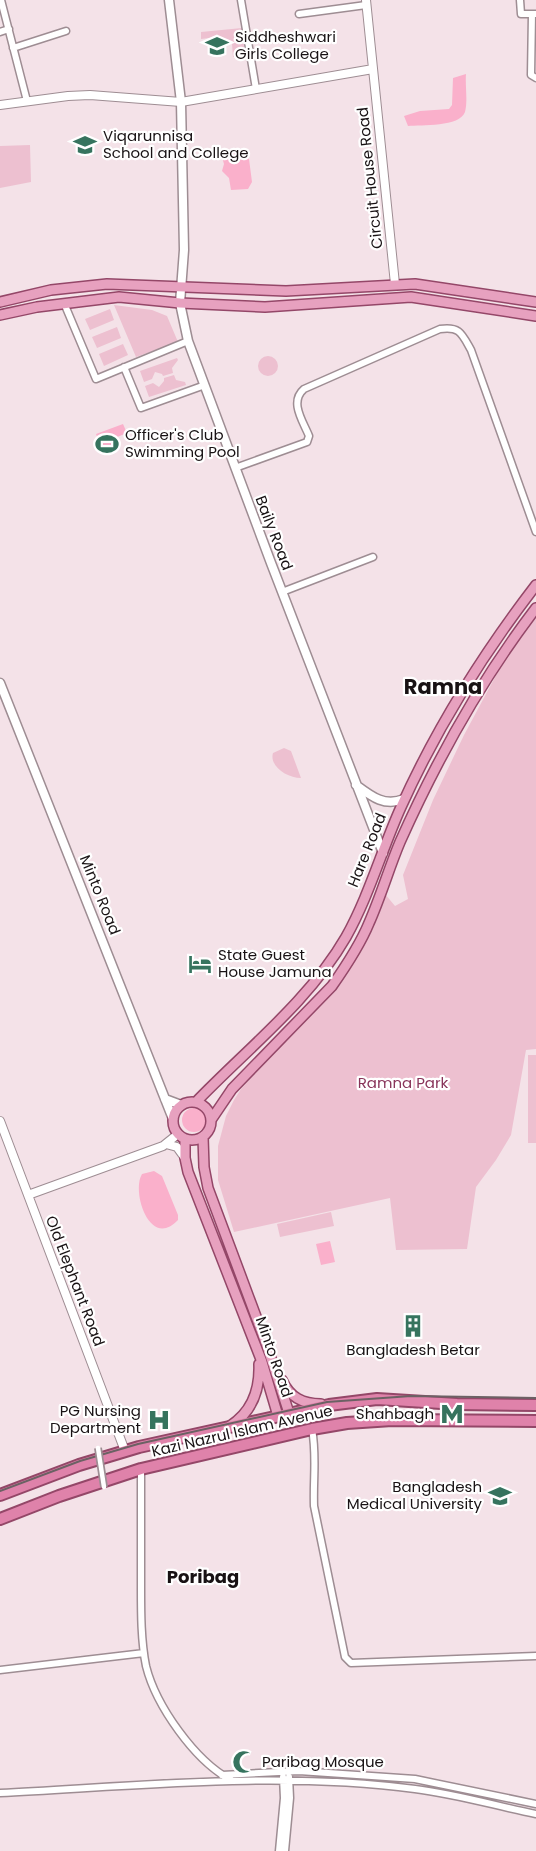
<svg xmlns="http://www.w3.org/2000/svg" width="536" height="1851" font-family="Poppins,sans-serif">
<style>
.green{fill:#edc0d0}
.water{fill:#fab0cb}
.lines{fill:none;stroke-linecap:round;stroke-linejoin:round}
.minor-casing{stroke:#9e8d93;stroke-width:9}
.tertiary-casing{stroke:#9e8d93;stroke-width:10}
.secondary-casing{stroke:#9e8d93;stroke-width:11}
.primary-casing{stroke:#944768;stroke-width:12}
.trunk-casing{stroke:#944768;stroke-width:14}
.minor{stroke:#fff;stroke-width:6}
.tertiary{stroke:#fff;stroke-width:8}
.secondary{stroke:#fff;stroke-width:8}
.primary{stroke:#e7a1bf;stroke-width:9}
.trunk{stroke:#df82aa;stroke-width:10}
.rail{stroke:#6c6164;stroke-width:2}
.pedestrian-bridge-casing{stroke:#9e8d93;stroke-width:8;stroke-linecap:butt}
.pedestrian-bridge{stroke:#fff;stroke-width:4.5}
.labels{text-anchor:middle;stroke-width:4.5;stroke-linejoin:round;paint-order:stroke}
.poi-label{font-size:15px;fill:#181214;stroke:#fff;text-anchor:start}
.street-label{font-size:15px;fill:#181214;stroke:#fff}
.park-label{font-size:15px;fill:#89345a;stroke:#fff}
.quarter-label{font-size:18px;font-weight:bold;fill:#181214;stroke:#fff}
.district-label{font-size:21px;font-weight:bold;fill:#181214;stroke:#fff}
</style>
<rect width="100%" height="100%" fill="#f4e2e8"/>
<path class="green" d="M 242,28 L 245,56 L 233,57 L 232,44 L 219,45 L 218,37 L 201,39 L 201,32 Z
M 30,145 L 31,182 L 0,188 L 0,146 Z
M 114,305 L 152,310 L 167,316 L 178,342 L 136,357 Z
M 110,309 L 114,320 L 90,330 L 85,319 Z
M 117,327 L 121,338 L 97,348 L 92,337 Z
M 123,344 L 128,355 L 104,366 L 99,354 Z
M258 366a10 10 0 1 1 20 0a10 10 0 1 1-20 0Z
M 177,358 L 178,360 L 172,368 L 173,373 L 163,376 L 162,374 L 155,372 L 152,379 L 144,382 L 140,371 Z
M 174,375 L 176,380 L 185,382 L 186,385 L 149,397 L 145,386 L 153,383 L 159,387 L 164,381 L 164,378 Z
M 536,615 L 536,1049 L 526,1050 L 511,1135 L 496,1160 L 476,1187 L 467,1249 L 396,1250 L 390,1198 L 234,1232 L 218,1180 L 218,1146 L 226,1116 L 234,1100 L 241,1089 L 335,987 L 385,894 L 395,906 L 408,899 L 403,875 L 433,800 L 464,735 L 508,653 Z
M 284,748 L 291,751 L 301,778 C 287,778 269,766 273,753 Z
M 528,1055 L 536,1055 L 536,1143 L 528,1143 Z
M 331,1212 L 334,1226 L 280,1237 L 277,1224 Z"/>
<path class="water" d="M 466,74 C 465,85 468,101 465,112 C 460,127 421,125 408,126 L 404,116 L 420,111 L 449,109 L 452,105 L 453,78 Z
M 228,151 L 240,151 L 249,159 L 252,182 L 248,189 L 231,190 L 229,178 L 222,171 L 224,164 L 222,157 Z
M 123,424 L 127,433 L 112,439 L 116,450 L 104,455 L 96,434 Z
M182 1120a12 12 0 1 1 24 0a12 12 0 1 1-24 0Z
M 154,1171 L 162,1176 L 178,1215 L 178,1220 C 150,1250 131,1192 142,1174 Z
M 330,1241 L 335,1262 L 321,1265 L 316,1244 Z"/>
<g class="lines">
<g class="minor-casing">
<path id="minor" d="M 1,0 L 27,101
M 241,0 L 256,89
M 520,0 L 521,14 L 536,14
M 299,14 L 366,5
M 532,14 L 531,75 L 536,78
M 0,32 L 9,29
M 13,48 L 66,31
M 64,303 L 96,379 L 188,341
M 124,367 L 141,408 L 205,385
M 235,468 L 307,442 L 309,436 C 303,421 289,402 304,389 L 440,329 C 460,326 462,334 471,350 L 536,532
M 282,592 L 373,557
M 312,1429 C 317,1456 313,1478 314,1506 L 345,1657 L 351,1663 L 536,1656
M 141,1469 C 141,1509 141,1549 141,1588 C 141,1613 141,1641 146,1666 C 156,1706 195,1761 231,1780
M 0,1670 L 144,1653
M 222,1775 L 299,1771 L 415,1779 L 536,1804
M 0,1793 C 137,1786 278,1771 415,1789 C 456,1794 496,1806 536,1814
M 279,1851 L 284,1798 L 283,1777
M 285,1851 L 290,1798 L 289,1777"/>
</g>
<g class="tertiary-casing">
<path id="tertiary" d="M 366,0 L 395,284
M 0,105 L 68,96 L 90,95 L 181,102 L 373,69
M 0,1121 L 125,1451
M 166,1144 L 177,1147 L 185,1158
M 28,1195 L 163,1146 L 178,1134"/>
</g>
<g class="secondary-casing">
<path id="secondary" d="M 169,0 L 181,102 L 184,250 L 180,303 L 188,341 L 271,563 L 383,853
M 0,683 L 173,1119
M 356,785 C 372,797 385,807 404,799
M 165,1099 L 181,1105"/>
</g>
<g class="primary-casing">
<path id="primary" d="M 0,302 L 51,290 L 107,284 L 286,291 L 415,284 L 536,302
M 0,315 L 37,307 L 119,297 L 180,303 L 265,307 L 411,297 L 536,316
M 196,1102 C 247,1049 309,1001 346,937 C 369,896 382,849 401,807 C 437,727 483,654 536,585
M173 1121a19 19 0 1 1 38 0a19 19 0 1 1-38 0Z
M 211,1120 L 232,1089 L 332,986 C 346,966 360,945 369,923 C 381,896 389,868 400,842 C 437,759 481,680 536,608
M 203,1137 L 204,1167 L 208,1188 L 267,1346 L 289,1413
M 185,1139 L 185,1158 L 188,1172 L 262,1362 L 278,1416
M 282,1380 C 290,1398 303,1404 321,1404
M 230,1426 C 252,1412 260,1389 259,1364"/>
</g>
<g class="trunk-casing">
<path id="trunk" d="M 0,1495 L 79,1465 L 139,1447 L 329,1405 L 377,1399 L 457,1404 L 536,1405
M 0,1519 L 59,1496 L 141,1469 L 312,1429 L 347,1423 L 392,1420 L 536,1421"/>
</g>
<use href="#minor" class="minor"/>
<use href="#tertiary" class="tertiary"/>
<use href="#secondary" class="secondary"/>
<use href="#primary" class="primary"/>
<use href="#trunk" class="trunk"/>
<path class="rail" d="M 0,1491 L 80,1461 L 138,1444 L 327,1402 L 411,1396 L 536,1398"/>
<g class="pedestrian-bridge-casing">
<path id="pedestrian-bridge" d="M 98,1448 L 104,1487"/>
</g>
<use href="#pedestrian-bridge" class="pedestrian-bridge"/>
</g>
<defs>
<g id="university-bare" transform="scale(1.8)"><path d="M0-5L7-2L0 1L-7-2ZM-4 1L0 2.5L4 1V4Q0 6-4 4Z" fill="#36735e" stroke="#fff" stroke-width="2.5" paint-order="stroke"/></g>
<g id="stadium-bare" transform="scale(1.8)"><path d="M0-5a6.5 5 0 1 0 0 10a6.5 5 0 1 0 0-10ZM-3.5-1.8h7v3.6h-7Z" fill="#36735e" stroke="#fff" stroke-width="2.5" paint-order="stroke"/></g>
<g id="hotel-bare" transform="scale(1.8)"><path d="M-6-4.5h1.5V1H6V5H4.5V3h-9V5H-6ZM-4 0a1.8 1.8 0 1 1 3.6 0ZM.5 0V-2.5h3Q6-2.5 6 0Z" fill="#36735e" stroke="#fff" stroke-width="2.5" paint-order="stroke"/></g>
<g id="building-bare" transform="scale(1.8)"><path d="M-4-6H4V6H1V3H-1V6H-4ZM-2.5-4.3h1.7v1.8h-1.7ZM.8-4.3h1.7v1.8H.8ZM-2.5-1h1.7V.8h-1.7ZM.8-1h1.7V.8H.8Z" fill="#36735e" stroke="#fff" stroke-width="2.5" paint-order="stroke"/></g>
<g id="metro-bare" transform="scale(1.8)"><path d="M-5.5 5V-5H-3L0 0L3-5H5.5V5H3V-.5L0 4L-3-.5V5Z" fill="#36735e" stroke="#fff" stroke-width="2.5" paint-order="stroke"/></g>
<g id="hospital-bare" transform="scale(1.8)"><path d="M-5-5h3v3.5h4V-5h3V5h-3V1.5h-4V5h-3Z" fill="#36735e" stroke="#fff" stroke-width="2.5" paint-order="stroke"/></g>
<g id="mosque-bare" transform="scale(1.8)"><path d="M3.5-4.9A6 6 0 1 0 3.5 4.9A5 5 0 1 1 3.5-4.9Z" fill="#36735e" stroke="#fff" stroke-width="2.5" paint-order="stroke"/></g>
</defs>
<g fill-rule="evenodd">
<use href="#university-bare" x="217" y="46"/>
<use href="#university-bare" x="85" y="145"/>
<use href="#stadium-bare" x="107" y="444"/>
<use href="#hotel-bare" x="200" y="964"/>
<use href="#building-bare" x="413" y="1326"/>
<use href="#metro-bare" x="452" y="1414"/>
<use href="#hospital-bare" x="159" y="1420"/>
<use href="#university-bare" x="500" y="1496"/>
<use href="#mosque-bare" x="244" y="1762"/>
</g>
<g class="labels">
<g class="poi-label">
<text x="235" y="42">Siddheshwari<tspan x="235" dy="17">Girls College</tspan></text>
<text x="103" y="141">Viqarunnisa<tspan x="103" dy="17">School and College</tspan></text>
<text x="125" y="440">Officer's Club<tspan x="125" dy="17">Swimming Pool</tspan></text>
<text x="218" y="960">State Guest<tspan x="218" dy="17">House Jamuna</tspan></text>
<text x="413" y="1355" text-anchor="middle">Bangladesh Betar</text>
<text x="141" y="1416" text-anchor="end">PG Nursing<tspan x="141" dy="17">Department</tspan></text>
<text x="434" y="1419" text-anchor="end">Shahbagh</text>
<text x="482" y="1492" text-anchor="end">Bangladesh<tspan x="482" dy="17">Medical University</tspan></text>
<text x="262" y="1767">Paribag Mosque</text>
</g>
<g class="street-label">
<text transform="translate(370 178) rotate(-96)" y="5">Circuit House Road</text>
<text transform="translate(274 533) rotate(69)" y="5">Baily Road</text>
<text transform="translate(367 850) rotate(-68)" y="5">Hare Road</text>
<text transform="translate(100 895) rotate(68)" y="5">Minto Road</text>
<text transform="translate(75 1281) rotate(69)" y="5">Old Elephant Road</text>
<text transform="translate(274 1357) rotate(71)" y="5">Minto Road</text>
<text transform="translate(242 1431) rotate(-13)" y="5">Kazi Nazrul Islam Avenue</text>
</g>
<g class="park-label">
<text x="403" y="1088">Ramna Park</text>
</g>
<g class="quarter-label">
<text x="203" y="1583">Poribag</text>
</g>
<g class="district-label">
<text x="443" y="694">Ramna</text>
</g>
</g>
</svg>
